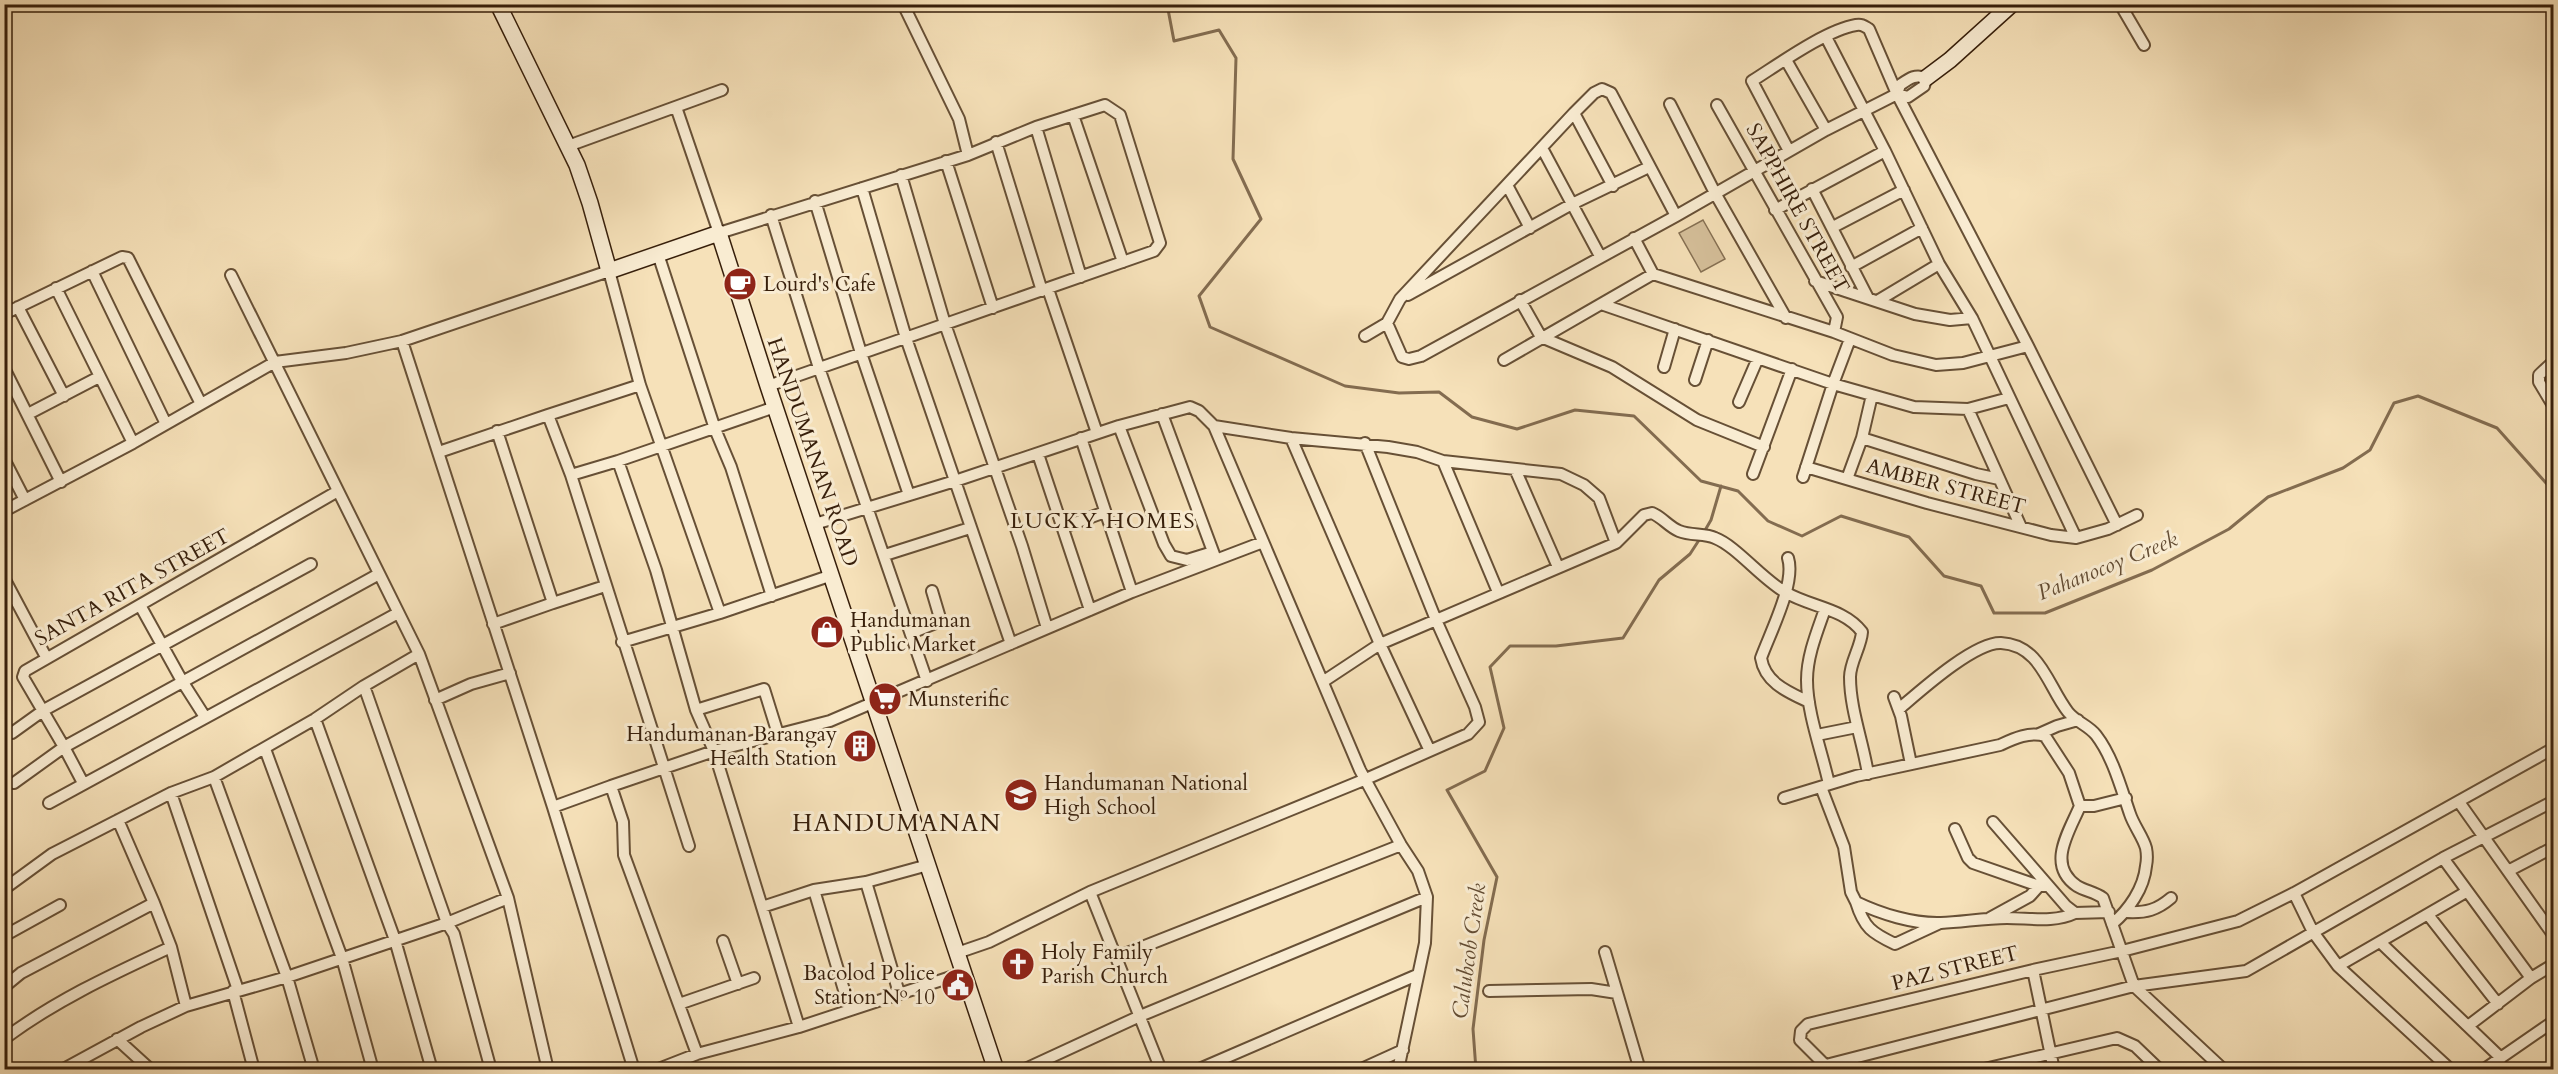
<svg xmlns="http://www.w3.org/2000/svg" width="2558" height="1074" font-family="Cardo,serif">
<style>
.green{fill:#d6c09b;stroke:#867053;stroke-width:1.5}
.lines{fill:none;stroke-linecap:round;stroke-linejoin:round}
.stream{stroke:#836c50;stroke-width:3}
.street-casing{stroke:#675036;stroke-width:14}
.secondary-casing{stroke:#371f0b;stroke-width:18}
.street{stroke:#f9ecd2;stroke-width:10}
.secondary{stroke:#f9ecd2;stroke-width:15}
.labels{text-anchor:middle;stroke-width:6;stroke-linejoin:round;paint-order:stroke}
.street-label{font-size:21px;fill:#371f0b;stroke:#f9ecd2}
.poi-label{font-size:21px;fill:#371f0b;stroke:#f9ecd2;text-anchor:start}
.neighbourhood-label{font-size:22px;letter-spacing:1.5px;fill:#371f0b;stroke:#f9ecd2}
.water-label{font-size:22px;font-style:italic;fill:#634c33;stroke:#f9ecd2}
.quarter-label{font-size:24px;letter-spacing:1.5px;fill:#371f0b;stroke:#f9ecd2}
</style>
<rect width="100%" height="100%" fill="#f6e1b9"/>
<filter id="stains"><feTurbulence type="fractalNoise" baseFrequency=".00333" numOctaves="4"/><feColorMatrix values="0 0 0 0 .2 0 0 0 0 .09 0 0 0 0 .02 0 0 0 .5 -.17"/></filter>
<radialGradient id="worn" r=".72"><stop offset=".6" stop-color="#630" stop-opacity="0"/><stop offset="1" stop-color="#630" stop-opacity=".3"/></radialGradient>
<path class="green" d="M 1703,220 L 1725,259 L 1701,272 L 1679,233 Z"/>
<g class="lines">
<path class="stream" d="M 1167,4 L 1174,41 L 1219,30 L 1236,58 L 1233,159 L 1261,219 L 1199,296 L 1210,327 L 1345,386 L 1399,393 L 1439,392 L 1472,417 L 1517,429 L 1575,410 L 1634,416 L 1701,481 L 1738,491 L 1768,521 L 1802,536 L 1841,516 L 1909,537 L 1944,576 L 1981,586 L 1994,613 L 2045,613 L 2152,570 L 2229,529 L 2268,497 L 2343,468 L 2370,450 L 2394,403 L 2418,396 L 2497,428 L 2554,492
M 1704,532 L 1711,520 L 1721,486
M 1476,1070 L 1473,1029 L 1484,940 L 1497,877 L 1447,790 L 1485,771 L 1504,728 L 1490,667 L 1510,646 L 1556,646 L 1623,638 L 1659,580 L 1690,554 L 1701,537"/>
<g class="street-casing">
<path id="street" d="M 903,4 L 959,119 L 968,155
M 2120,4 L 2144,45
M 1826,37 L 1885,151 L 1939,264 L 1972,318 L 2076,538
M 1786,60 L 1826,130
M 1670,104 L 1715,193 L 1786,318
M 1717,105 L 1837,317 L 1834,332
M 676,107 L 719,233 L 968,155 L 1036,127 L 1105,105 L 1120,115 L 1160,243 L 1154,251 L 768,386
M 1574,113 L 1613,186
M 1073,115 L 1123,262
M 1036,127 L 1081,277
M 996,142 L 1042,291
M 568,146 L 722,90
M 1542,148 L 1600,256
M 1789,151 L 1752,81 C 1779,64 1826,30 1856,25 C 1862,24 1864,26 1869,29 L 1897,94 L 2028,346 L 2117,525
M 946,161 L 993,308
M 901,175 L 945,324 L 1022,546 L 1047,628
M 1507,185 L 1530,228
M 862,188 L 906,338 L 1011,644
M 1812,189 L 1868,298
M 815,201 L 861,353 L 909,495
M 1775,210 L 1885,151
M 771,215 L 819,368 L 927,681
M 1833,227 L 1904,190
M 1634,238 L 1653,274
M 658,254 L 715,429 L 731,467 L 772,596
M 1851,267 L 1922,228
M 92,271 L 166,424
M 231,275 L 419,654 L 508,898 L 548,1070
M 1815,281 L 1915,314 L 1950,320 L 1972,318
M 56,288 L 133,443
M 1048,289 L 1097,433
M 1408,295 L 1572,204 L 1649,167
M 1520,300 L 1541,337 L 1612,367 L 1697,420 L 1764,447
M 1879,300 L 1939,264
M 1601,304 L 1833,384 L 1914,407 L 1968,409 L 2009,398
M 18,307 L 64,396
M 4,314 L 122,257 L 128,258 L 201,404
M 1387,323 L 1402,357 L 1409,359 L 1421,356 L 1676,216 L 1826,130 L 1897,94 L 1908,97 L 1924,86 L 1926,78 C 1915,74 1910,78 1900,85 L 1897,94
M 1365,336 L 1387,323 L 1400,299 L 1574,113 L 1594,93 L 1602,89 L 1611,93 L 1676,216
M 402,341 L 553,807 L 634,1070
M 1504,360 L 1653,274 L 1834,332 L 1893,355 L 1936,365 L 1963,363 L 2028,346
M 2554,361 L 2539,375 L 2539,382 L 2554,407
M 1664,367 L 1675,329
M 4,368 L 61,482
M 1695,380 L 1708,340
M 1739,402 L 1758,358
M 1968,409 L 2021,527
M 28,414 L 99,377
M 1162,414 L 1215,557
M 548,415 L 640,385
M 1119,426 L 1164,544 L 1171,556 L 1187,560 L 1213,552
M 1214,426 L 1291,438 L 1388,447 L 1417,452 L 1443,461 L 1561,474 L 1584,485 L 1599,498 L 1616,543 L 1380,644 L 1324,681
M 1081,438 L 1132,592
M 1291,438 L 1380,644 L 1429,749
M 1862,438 L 1976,474 L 1999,479
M 439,452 L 548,415 L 571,475 L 689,846
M 1038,454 L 1090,610
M 4,459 L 25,500
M 618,461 L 656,570 L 696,710 L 714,751 L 799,1027
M 1443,461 L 1498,592
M 1806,467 L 1927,503 L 2051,535 L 2076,538 L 2108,529 L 2137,515
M 1515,469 L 1558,567
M 1753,474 L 1792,369
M 571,475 L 618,461 L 775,407
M 1803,477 L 1833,384 L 1850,339
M 1847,479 L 1862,438 L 1872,395
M 4,511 L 133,443 L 275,362 L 346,353 L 402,341 L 609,271 L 640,385 L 720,613
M 815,524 L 955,481 L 1119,426 L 1190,407 L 1199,411 L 1214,426 L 1360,770 L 1401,845 L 1418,871 L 1427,897 L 1425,943 L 1398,1070
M 1064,527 L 1105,512
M 1616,543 L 1644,515 L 1652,513 C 1662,517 1669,527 1679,531 C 1691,536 1705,533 1715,538 C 1736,546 1762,579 1785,592 C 1810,607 1844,608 1862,632 C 1861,647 1850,662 1850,677 C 1850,709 1863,742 1868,774
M 885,555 L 970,528
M 1788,558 C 1796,583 1770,633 1761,658 C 1765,683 1788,692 1809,702
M 4,578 L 46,657
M 553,603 L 605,586
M 141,607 L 182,681 L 205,717
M 1825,609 C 1817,632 1807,656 1807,680 C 1807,713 1822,752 1829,784
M 493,624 L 553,603 L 497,431
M 911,633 L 938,622 L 940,618 L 932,591
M 622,642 L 720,613 L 832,575
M 364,686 L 447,923 L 454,934 L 491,1070
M 1894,697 L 1901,716 L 1911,764
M 435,700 L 471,684 L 510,673
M 1899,709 C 1919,692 1974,642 2001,643 C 2041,645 2048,687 2068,712 C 2076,722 2088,725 2096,735 C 2113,757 2121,788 2130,814 C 2134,826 2143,837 2146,848 C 2147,853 2147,861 2146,866 C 2144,888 2129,910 2112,924
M 696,710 L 764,689 L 778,734
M 315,719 L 395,940 L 432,1070
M 12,733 L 44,710 L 311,564
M 2039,734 L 2057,726 L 2078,720
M 1817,735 L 1857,727
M 265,749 L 342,958 L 373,1070
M 214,777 L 287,977 L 314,1070
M 14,783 L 64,747 L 379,574
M 83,783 L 64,747 L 23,677 L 25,671 L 338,491
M 1821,787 L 1844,847 L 1851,892 L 1856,902 C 1881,914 1913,924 1941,923 C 1963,922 1985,918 2007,918 C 2030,918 2054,923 2075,913
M 171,793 L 238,990
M 1784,798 L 1856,776 L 2000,745 C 2013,739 2030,731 2045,736 L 2069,773 L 2080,806 C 2069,832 2046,865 2077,886 C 2085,891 2095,892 2103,898 L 2134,986 L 2224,1070
M 2459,802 L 2554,936
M 49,803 L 398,613
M 2080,806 L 2094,806 L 2126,798
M 553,807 L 611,786
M 118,820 L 154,903
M 1993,822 L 2066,906 L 2075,913 L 2109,912
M 1955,829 L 1968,858 L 1973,863 L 2039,886 L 2048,886
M 2443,858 L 2531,978
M 2508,871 L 2554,847
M 866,882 L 899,993
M 4,889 L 52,854 L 171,793 L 214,777 L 315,719 L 364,686 L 419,654
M 814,890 L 850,1010
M 1090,892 L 1161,1070
M 2294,893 L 2313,932 L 2338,966 L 2451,1070
M 1856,902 C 1864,928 1872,933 1895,944 L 1938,924
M 762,907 L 814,890 L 866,882 L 928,865
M 2127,912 C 2146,913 2157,910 2171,898
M 2429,916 L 2498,1004
M 1990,918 L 2030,896 L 2039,886
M 4,936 L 60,905
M 723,941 L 738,984
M 2381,943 L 2501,1058
M 1605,952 L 1640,1070
M 957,953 L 989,942 L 1090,892 L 1366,779 L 1468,734 L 1479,722 L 1475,707 L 1436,620 L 1365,443
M 1117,957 L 1401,845
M 2338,966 L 2466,892
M 2033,970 L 2054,1070
M 4,987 L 21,973 L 154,903 L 171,947 L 186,1006
M 233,991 L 254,1070
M 1489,991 L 1591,989 L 1617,993
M 679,1004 L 754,978
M 2468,1026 L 2531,978 L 2554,964
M 4,1039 C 56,1000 113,974 171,947
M 117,1039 L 151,1070
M 697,1054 L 624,855 L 623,822 L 611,786 L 714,751 L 830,721 L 1132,592 L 1263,542
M 1826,1065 L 2134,986 L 2246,971 L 2443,858 L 2554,801
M 4,1066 L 10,1070
M 62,1070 L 141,1027 L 186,1006 L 287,977 L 447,923 L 508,898
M 656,1070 L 697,1054 L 799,1027 L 963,973
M 1023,1070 L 1140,1016 L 1427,897
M 1197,1070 L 1417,975
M 1359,1070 L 1403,1050
M 1830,1070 L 1800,1040 L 1801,1031 L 1808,1024 L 2033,970 L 2122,951 L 2238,921 L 2294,893 L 2554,748
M 1980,1070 L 2117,1038 L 2135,1046 L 2160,1070
M 2483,1070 L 2554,1021"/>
</g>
<g class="secondary-casing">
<path id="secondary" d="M 498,4 L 577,165 L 590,203 L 609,271 L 719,233 L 768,386 L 996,1070
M 1926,78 L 1950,60 L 2012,4"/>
</g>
<use href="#street" class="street"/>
<use href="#secondary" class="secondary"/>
</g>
<defs>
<g id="cafe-disc" transform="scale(1.725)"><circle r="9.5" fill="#8f2418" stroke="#f9ecd2"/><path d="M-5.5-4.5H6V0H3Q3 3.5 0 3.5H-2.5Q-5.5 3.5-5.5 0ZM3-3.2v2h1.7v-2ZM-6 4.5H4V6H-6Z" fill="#fff"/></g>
<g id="shop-disc" transform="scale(1.725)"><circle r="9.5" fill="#8f2418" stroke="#f9ecd2"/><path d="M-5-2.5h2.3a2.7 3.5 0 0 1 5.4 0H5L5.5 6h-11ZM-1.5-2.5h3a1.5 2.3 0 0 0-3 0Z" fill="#fff"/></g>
<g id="supermarket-disc" transform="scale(1.725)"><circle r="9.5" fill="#8f2418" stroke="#f9ecd2"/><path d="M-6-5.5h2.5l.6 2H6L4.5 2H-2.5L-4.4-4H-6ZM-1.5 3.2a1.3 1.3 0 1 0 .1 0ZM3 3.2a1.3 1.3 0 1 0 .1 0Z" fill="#fff"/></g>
<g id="building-disc" transform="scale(1.725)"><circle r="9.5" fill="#8f2418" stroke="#f9ecd2"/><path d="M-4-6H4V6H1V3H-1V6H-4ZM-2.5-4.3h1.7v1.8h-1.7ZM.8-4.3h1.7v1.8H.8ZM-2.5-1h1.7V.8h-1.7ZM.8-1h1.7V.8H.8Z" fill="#fff"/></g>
<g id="school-disc" transform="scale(1.725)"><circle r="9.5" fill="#8f2418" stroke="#f9ecd2"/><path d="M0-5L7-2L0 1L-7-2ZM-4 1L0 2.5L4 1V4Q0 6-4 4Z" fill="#fff"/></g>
<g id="church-disc" transform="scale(1.725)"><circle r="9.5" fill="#8f2418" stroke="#f9ecd2"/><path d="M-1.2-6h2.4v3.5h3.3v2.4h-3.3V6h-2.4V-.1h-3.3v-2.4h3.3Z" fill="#fff"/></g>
<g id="civic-disc" transform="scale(1.725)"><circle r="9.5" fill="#8f2418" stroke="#f9ecd2"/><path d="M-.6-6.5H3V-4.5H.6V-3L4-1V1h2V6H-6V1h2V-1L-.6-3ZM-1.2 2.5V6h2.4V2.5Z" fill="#fff"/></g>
</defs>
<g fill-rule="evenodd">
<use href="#cafe-disc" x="740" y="284"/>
<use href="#shop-disc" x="827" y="632"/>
<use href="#supermarket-disc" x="885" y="699"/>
<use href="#building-disc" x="860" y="746"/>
<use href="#school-disc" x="1021" y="795"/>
<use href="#church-disc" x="1018" y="964"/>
<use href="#civic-disc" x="958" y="985"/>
</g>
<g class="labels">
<g class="street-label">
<text transform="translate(1798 208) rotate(61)" y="7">SAPPHIRE STREET</text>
<text transform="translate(813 452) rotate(71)" y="7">HANDUMANAN ROAD</text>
<text transform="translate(1946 486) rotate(15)" y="7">AMBER STREET</text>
<text transform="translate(132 587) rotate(-29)" y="7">SANTA RITA STREET</text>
<text transform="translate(1955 968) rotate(-14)" y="7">PAZ STREET</text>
</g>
<g class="poi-label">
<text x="763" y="291">Lourd's Cafe</text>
<text x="850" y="627">Handumanan<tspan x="850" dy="24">Public Market</tspan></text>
<text x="908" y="706">Munsterific</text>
<text x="837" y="741" text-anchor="end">Handumanan Barangay<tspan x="837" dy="24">Health Station</tspan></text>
<text x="1044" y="790">Handumanan National<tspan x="1044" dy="24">High School</tspan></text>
<text x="1041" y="959">Holy Family<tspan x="1041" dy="24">Parish Church</tspan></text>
<text x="935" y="980" text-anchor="end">Bacolod Police<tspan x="935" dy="24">Station № 10</tspan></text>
</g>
<g class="neighbourhood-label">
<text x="1103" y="528">LUCKY HOMES</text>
</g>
<g class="water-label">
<text transform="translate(2107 565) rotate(-22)" y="8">Pahanocoy Creek</text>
<text transform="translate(1468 951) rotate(-82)" y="8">Calubcob Creek</text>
</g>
<g class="quarter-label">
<text x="897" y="831">HANDUMANAN</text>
</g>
</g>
<rect width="2558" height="1074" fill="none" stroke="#f6e1b9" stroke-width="24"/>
<rect x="6" y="6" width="2546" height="1062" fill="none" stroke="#371f0b" stroke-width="3"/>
<rect x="12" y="12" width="2534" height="1050" fill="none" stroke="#371f0b" stroke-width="1.5"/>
<rect width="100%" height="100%" filter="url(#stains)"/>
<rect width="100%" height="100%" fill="url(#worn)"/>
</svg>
